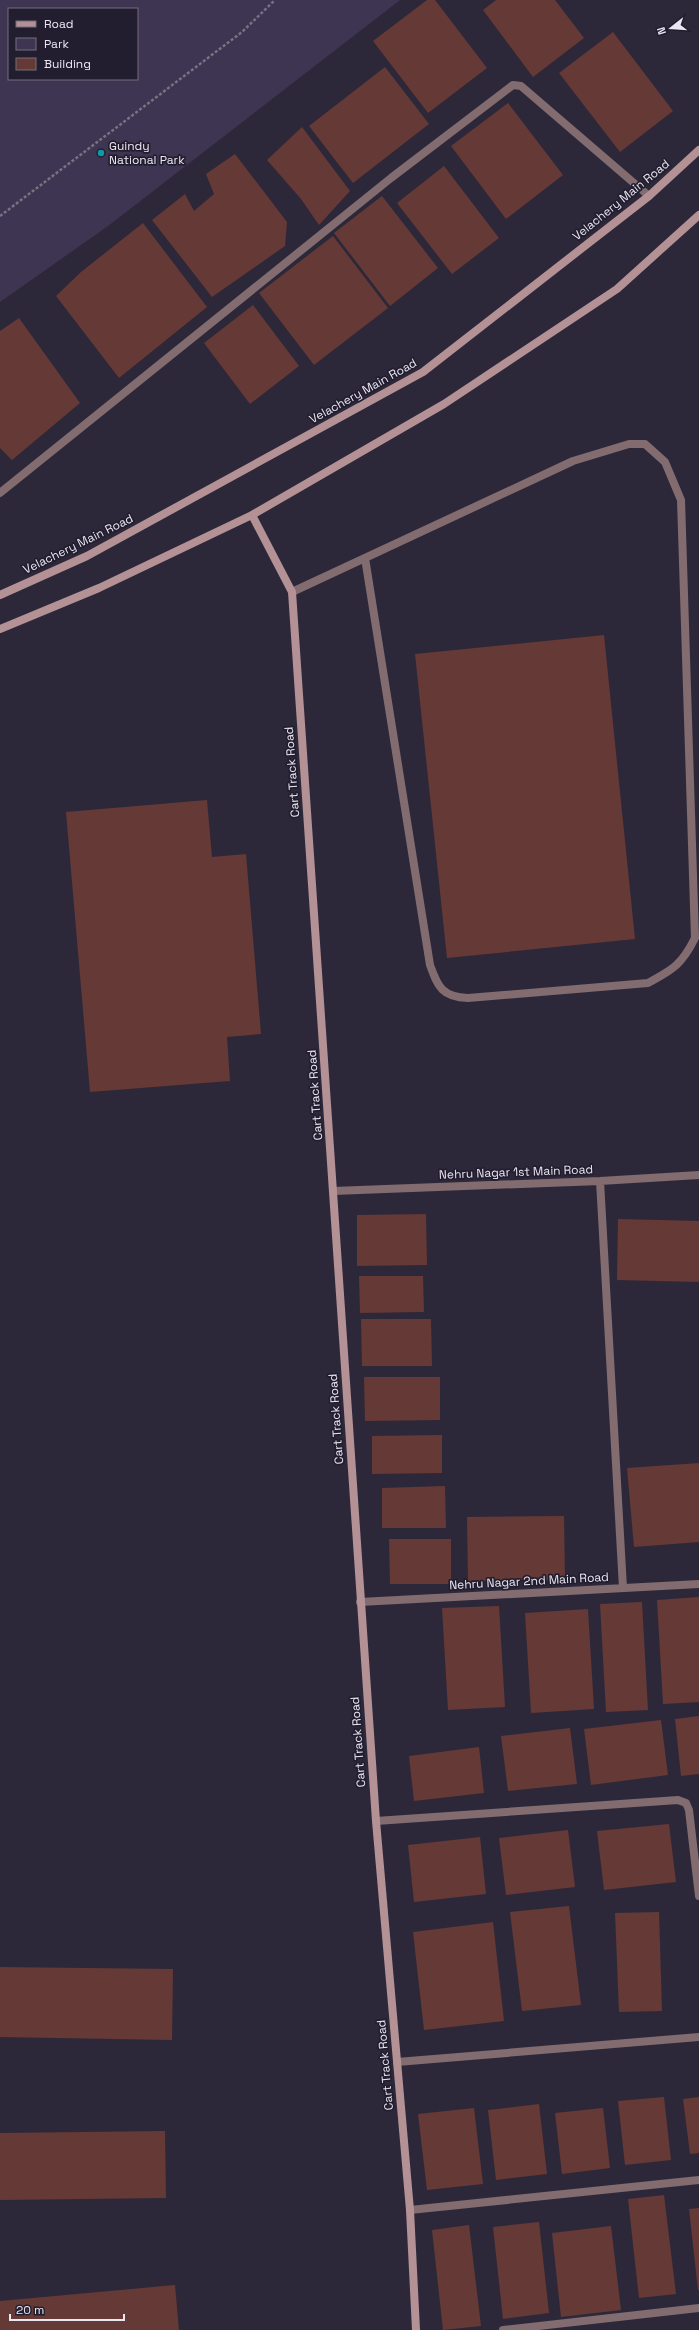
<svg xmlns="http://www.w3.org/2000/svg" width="699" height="2330" font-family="'Space Grotesk',sans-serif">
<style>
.green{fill:#3e3552;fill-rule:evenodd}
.building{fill:#653935}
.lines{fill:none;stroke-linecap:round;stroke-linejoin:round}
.path{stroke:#777382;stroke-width:2.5;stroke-dasharray:3 2;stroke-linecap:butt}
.lane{stroke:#826c6f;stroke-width:8}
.street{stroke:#826c6f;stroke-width:8}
.secondary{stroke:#b49195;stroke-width:8}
.culture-dot{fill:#0f9aa8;stroke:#231e2f;stroke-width:1.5}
.labels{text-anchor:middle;stroke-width:3.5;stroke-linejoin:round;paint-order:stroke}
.poi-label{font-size:12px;fill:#eae7f3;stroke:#231e2f;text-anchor:start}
.street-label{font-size:12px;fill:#eae7f3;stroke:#231e2f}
</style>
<rect width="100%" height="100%" fill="#2d2839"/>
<path class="green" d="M 0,0 L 400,0 L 108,226 L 0,302 ZM 9,9 L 137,9 L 137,79 L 9,79 Z"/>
<path class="building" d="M 427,0 L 435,0 L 487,68 L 428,113 L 373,41 Z
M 496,0 L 555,0 L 584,38 L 533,77 L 483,10 Z
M 613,32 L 673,111 L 620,152 L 559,73 Z
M 385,67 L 429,124 L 353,183 L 309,126 Z
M 508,103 L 563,175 L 506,219 L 451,146 Z
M 302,127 L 350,191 L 319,225 L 301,199 L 267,160 Z
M 235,154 L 287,222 L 285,246 L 212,297 L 152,220 L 185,194 L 194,211 L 214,194 L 206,174 Z
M 444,166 L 499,238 L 452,274 L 397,203 Z
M 382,196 L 438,268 L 390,306 L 334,233 Z
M 143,223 L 207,307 L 119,378 L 56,296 L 81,272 Z
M 333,236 L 388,308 L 314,365 L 259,293 Z
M 253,305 L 299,366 L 250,404 L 204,343 Z
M 19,318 L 80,403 L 12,460 L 0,448 L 0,331 Z
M 604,635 L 635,939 L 447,958 L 415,654 Z
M 207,800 L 212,857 L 246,854 L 261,1034 L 227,1037 L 230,1081 L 90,1092 L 66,812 Z
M 426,1214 L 427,1265 L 357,1266 L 357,1215 Z
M 618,1219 L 699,1221 L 699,1282 L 617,1280 Z
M 359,1276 L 423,1276 L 424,1312 L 360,1313 Z
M 361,1319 L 431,1319 L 432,1366 L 362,1366 Z
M 364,1377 L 440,1377 L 440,1420 L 365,1421 Z
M 442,1435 L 442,1473 L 372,1474 L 372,1436 Z
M 699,1463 L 699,1542 L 634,1547 L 627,1468 Z
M 445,1486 L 446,1528 L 382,1528 L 382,1488 Z
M 564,1516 L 565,1580 L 468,1581 L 467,1517 Z
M 389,1539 L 451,1539 L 451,1584 L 390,1584 Z
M 699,1597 L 699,1702 L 663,1704 L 657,1600 Z
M 642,1602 L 648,1710 L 606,1712 L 600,1604 Z
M 499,1606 L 505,1707 L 448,1710 L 442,1608 Z
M 588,1609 L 594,1709 L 531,1713 L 525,1613 Z
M 699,1716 L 699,1774 L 681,1776 L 675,1719 Z
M 661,1720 L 668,1775 L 591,1785 L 584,1729 Z
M 570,1728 L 577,1784 L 508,1791 L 501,1736 Z
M 479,1747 L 484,1793 L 414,1801 L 409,1756 Z
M 669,1824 L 676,1882 L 604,1890 L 597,1831 Z
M 568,1830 L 575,1887 L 506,1895 L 499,1838 Z
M 480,1837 L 486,1894 L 414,1902 L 408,1845 Z
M 569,1906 L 581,2005 L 522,2011 L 510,1912 Z
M 659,1912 L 662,2011 L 619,2012 L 615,1913 Z
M 493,1922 L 504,2021 L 424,2030 L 413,1932 Z
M 0,1967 L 173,1969 L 172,2040 L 0,2037 Z
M 664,2097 L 671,2160 L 625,2165 L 618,2101 Z
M 699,2097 L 699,2153 L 690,2154 L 683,2099 Z
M 539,2104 L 547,2174 L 496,2180 L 488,2110 Z
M 474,2108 L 483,2184 L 427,2190 L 418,2114 Z
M 603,2108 L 610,2168 L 562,2174 L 555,2113 Z
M 165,2131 L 166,2198 L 0,2200 L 0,2133 Z
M 664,2195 L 676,2294 L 639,2298 L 628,2199 Z
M 699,2208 L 699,2290 L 698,2290 L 689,2209 Z
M 539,2222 L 549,2313 L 503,2319 L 493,2227 Z
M 469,2225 L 481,2326 L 443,2330 L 432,2230 Z
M 611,2226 L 621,2310 L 561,2317 L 552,2233 Z
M 175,2285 L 179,2330 L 0,2330 L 0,2301 Z"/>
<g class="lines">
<path class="path" d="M 0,216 L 242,32 L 275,0"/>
<path class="lane" d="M 292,592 L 573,461 L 629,444 L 645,444 L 665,462 L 681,500 L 695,938 C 682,964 674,969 648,983 L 468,998 C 442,997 438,987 430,965 L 365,558"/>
<path class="street" d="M 0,493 L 391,178 L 513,85 L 521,86 L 649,196
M 600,1181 L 623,1588
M 333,1191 L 600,1181 L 699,1175
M 360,1602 L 699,1584
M 376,1821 L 678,1800 L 686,1803 L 689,1810 L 699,1896
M 397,2062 L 699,2037
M 410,2210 L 699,2180
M 503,2330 L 699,2308"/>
<path class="secondary" d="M 252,515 L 292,592 L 376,1821 L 410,2210 L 416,2330
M 0,595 L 87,556 L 423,372 L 649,196 L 699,150
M 0,629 L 99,588 L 252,515 L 444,404 L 617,289 L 699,215"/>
</g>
<circle class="culture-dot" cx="101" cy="153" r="4"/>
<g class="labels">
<g class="poi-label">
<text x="109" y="150">Guindy<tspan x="109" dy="14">National Park</tspan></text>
</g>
<g class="street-label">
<text transform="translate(621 200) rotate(-39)" y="4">Velachery Main Road</text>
<text transform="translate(363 391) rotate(-29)" y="4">Velachery Main Road</text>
<text transform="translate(78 544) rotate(-26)" y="4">Velachery Main Road</text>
<text transform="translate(292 772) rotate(-94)" y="4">Cart Track Road</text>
<text transform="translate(315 1095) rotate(-94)" y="4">Cart Track Road</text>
<text transform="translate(516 1172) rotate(-2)" y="4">Nehru Nagar 1st Main Road</text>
<text transform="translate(336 1419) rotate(-94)" y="4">Cart Track Road</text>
<text transform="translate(529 1581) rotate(-3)" y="4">Nehru Nagar 2nd Main Road</text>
<text transform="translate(358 1742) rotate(-94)" y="4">Cart Track Road</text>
<text transform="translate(385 2065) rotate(-95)" y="4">Cart Track Road</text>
</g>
</g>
<rect x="8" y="8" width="130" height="72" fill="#231e2f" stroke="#736e7d"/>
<rect x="16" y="21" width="20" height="6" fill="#b49195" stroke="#736e7d"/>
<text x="44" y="28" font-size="12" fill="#eae7f3">Road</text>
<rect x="16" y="38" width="20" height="12" fill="#3e3552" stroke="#736e7d"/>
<text x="44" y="48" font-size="12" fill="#eae7f3">Park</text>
<rect x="16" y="58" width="20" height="12" fill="#653935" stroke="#736e7d"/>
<text x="44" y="68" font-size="12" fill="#eae7f3">Building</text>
<g transform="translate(671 28) rotate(253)" stroke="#231e2f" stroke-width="3" paint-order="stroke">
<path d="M0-3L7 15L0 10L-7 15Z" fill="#eae7f3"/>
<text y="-6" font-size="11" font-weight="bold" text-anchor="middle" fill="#eae7f3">N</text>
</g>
<path d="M10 2314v6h114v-6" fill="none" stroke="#eae7f3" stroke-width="2"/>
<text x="16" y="2314" font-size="12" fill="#eae7f3" stroke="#231e2f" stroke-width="3" paint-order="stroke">20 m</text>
</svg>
